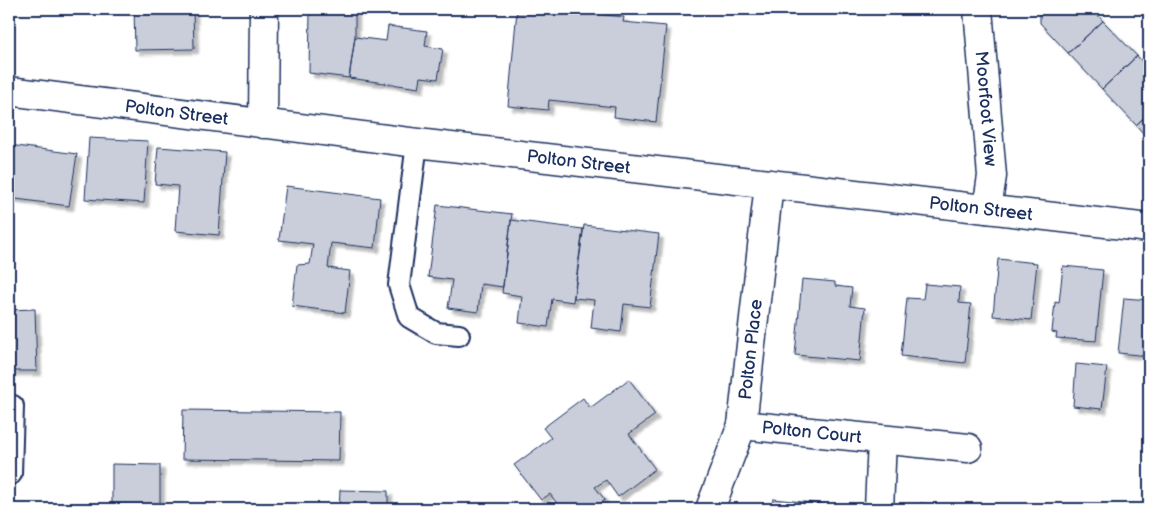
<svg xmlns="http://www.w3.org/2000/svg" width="1158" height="518" font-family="'Balsamiq Sans',sans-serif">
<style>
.building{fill:#caceda;stroke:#1b2f5e;filter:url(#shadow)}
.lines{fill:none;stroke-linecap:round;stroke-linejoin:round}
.service-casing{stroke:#1b2f5e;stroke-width:24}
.minor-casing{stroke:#1b2f5e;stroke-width:31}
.primary-casing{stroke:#1b2f5e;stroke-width:31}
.service{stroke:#fff;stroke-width:20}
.minor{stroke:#fff;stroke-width:28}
.primary{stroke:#fff;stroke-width:28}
.labels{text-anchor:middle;stroke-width:5;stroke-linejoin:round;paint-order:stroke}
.street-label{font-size:18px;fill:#1b2f5e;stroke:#fff}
</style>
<defs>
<filter id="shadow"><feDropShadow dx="4.5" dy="4.5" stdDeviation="1" flood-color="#0004"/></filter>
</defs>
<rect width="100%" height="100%" fill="#fff"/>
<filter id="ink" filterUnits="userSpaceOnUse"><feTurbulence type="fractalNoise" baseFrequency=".02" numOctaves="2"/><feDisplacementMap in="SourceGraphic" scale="10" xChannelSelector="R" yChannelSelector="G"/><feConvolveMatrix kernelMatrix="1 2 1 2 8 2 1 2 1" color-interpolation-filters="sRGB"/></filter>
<g filter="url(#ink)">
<path class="building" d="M 134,9 L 193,9 L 194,49 L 135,50 Z
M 1044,9 L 1092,9 L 1103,21 L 1068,53 L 1040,23 L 1040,12 Z
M 310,10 L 355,10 L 355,37 L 349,78 L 309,73 Z
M 517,10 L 558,15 L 558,10 L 624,17 L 623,22 L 666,26 L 656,122 L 614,117 L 615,107 L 549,100 L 548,110 L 508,106 Z
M 1103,21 L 1137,56 L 1102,89 L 1068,53 Z
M 388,26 L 427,31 L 425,46 L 443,49 L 438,79 L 421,77 L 419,88 L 349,78 L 355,37 L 386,41 Z
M 1137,56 L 1149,69 L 1149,113 L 1136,125 L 1102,89 Z
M 1149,113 L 1149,140 L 1136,125 Z
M 89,138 L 148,141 L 144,203 L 85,199 Z
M 9,145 L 77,154 L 69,206 L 9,198 Z
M 158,147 L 225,152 L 219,235 L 175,231 L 178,186 L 155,184 Z
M 286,186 L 380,198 L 375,248 L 331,243 L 328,268 L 350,271 L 345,313 L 292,306 L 297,265 L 310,264 L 313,244 L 279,240 Z
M 437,205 L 512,214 L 503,287 L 481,284 L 478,312 L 448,308 L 452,280 L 428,277 Z
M 511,220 L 583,229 L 573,302 L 552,299 L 548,327 L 519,323 L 522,296 L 502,293 Z
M 584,225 L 659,234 L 650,307 L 624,304 L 621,332 L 591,328 L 594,300 L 574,298 Z
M 998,259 L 1037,263 L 1031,320 L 993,316 Z
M 1063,266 L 1103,270 L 1096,341 L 1056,338 L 1057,333 L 1052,332 L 1055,302 L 1059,303 Z
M 802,279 L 835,282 L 835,286 L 852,288 L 850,306 L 865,308 L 860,361 L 795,355 Z
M 925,284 L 960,287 L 959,303 L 971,304 L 965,363 L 901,356 L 907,298 L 923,299 Z
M 1124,298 L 1149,300 L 1149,356 L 1118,353 Z
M 35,309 L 37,371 L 9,371 L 9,310 Z
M 1076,364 L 1107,367 L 1102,409 L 1073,406 Z
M 629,379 L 655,415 L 629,434 L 655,469 L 618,497 L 606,480 L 595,487 L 605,500 L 593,509 L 561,509 L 550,494 L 541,500 L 514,465 L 551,438 L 543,428 L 583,398 L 590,408 Z
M 183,410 L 340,412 L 339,461 L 182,459 Z
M 112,464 L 160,465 L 160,509 L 112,509 Z
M 340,490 L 388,491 L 388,509 L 339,509 Z
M 773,499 L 833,505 L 833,509 L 772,509 Z
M 920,503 L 967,508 L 967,509 L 920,509 Z"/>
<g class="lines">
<g class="service-casing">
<path id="service" d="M 417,143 L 399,285 L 409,317 L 436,333 L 459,335
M 9,474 L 11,474 L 13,406"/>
</g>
<g class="minor-casing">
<g id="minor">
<path id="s1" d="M 978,9 L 992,176 L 987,209"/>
<path d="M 263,124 L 264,9"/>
<path id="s2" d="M 742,425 L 968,448"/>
<path id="s3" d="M 710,509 L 742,425 L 769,184"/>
<path d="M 879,509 L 882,440"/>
</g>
</g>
<g class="primary-casing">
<g id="primary">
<path id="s4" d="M 9,91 L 417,143 L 1149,228"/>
</g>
</g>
<use href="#service" class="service"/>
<use href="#minor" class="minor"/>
<use href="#primary" class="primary"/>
</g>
</g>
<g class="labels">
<g class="street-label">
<text dy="6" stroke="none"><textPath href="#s1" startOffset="100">Moorfoot View</textPath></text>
<text dy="6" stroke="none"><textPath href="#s4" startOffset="169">Polton Street</textPath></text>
<text dy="6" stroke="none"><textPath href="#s4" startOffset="574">Polton Street</textPath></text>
<text dy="6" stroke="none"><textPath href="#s4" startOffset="979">Polton Street</textPath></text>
<text dy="6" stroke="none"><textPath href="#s3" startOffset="166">Polton Place</textPath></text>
<text dy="6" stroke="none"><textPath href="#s2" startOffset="70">Polton Court</textPath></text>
</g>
</g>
<rect width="1158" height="518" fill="none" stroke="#fff" stroke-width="30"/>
<rect x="15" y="15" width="1128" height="488" fill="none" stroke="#1b2f5e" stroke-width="2" filter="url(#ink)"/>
</svg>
